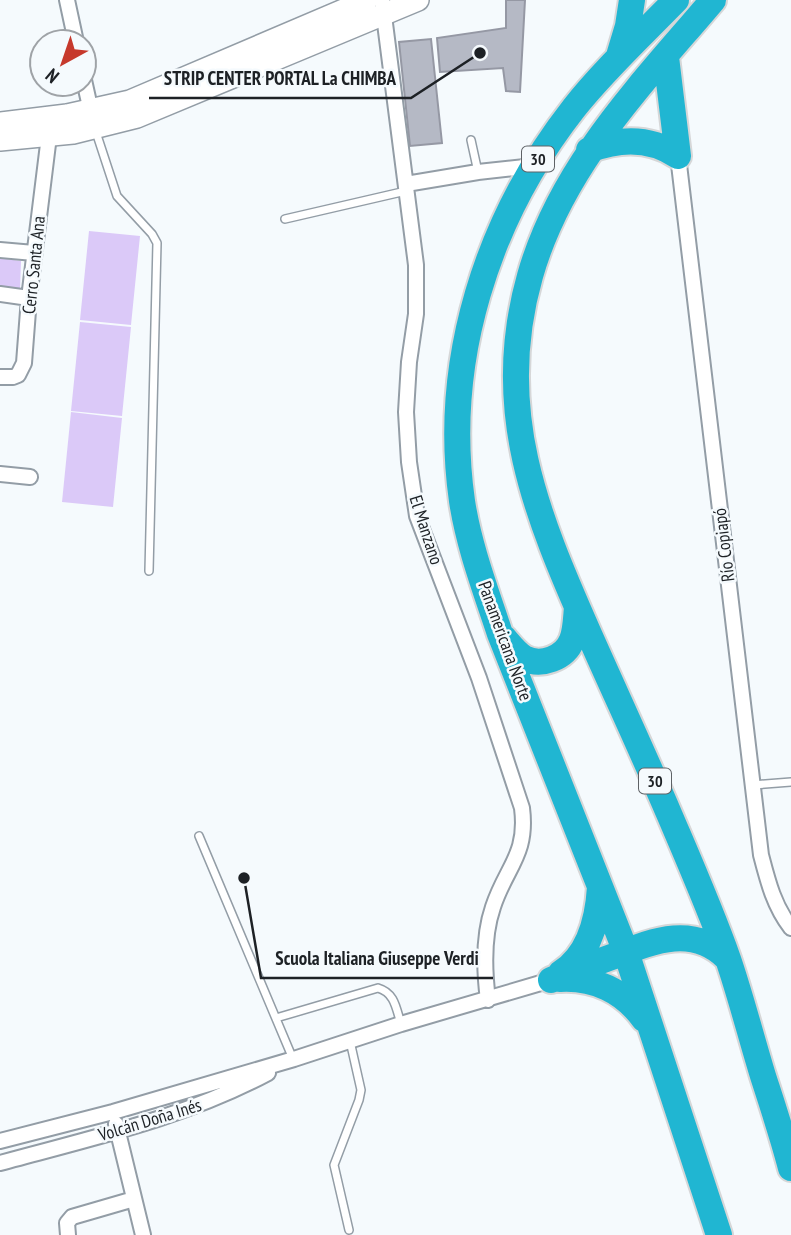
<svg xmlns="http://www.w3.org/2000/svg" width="791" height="1235" font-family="'PT Sans Narrow',sans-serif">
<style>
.green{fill:#dbc9f8}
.building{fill:#b5b9c5;stroke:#9598a4;stroke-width:2}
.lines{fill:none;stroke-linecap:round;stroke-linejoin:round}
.lane-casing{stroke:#939da6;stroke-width:10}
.street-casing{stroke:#939da6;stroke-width:18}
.secondary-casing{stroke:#939da6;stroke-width:24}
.highway-casing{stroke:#d6d7d8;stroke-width:30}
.lane{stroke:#fff;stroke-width:7}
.street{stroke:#fff;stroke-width:14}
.secondary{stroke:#fff;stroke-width:21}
.highway{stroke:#20b6d2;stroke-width:26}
.labels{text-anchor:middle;stroke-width:5;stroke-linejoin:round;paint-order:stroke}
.shield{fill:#f5fafd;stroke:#5e6266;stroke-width:2}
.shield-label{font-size:16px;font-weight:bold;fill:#1d2125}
.street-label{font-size:18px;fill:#1d2125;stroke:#f5fafd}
.leader{fill:none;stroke:#1d2125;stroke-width:2.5}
.callout-dot{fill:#1d2125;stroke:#f5fafd;stroke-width:2.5}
.callout-label{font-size:19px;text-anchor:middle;font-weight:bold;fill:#1d2125;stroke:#f5fafd;stroke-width:5;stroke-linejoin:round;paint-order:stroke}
</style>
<rect width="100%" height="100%" fill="#f5fafd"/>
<path class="green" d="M 89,231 L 140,236 L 131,325 L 80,320 Z
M 0,258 L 21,261 L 20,289 L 0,286 Z
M 80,322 L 131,327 L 122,416 L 71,411 Z
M 71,412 L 122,418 L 113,507 L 62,502 Z"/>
<path class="building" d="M 506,0 L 525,0 L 520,92 L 506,91 L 503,68 L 440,72 L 437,38 L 506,28 Z
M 431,39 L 442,143 L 410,146 L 399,42 Z"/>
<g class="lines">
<g class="lane-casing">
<path id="lane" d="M 96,132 L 117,196 L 152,234 L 157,243 L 149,571
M 471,140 L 478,172
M 285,219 L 406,191
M 753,785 L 791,782
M 199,836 L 293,1059
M 276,1018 L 378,988 C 395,993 396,1008 401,1024
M 349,1230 L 334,1165 L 359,1100 L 361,1090 L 350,1041"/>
</g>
<g class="street-casing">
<path id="street" d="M 67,0 L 76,42
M 382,0 L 416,265 L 416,314 L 409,362 L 406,412 L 409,462 L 417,516 L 479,678 L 522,808 C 528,855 506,867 493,907 C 483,936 484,969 488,1000
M 84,80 L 92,116
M 678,156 L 761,855 C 768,882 774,906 791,928
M 406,184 L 478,172 L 534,166
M 0,250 L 34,253
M 0,294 L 29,298
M 0,377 L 13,377 L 18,375 L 24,363 L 29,298 L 49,136
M 0,474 L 30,477
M 116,1124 L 143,1235
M 0,1141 L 113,1112 L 294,1059 L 401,1024 L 551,980
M 0,1163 C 91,1138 184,1118 268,1073
M 68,1235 L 67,1223 L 72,1217 L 134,1199"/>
</g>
<g class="secondary-casing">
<path id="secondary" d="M 0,123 L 67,115 L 130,101 L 367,0
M 0,140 L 73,133 L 137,117 L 418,0"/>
</g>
<g class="highway-casing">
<path id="highway" d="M 676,0 C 642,35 604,70 574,108 C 487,219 442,361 462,501 C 469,547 486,591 500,634 L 626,952 L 719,1235
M 713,0 C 642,84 561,166 530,276 C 492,409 536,514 589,634 C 616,695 644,755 670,816 C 690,863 711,911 728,959 C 741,997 751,1037 763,1076 C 773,1107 783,1137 791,1168
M 619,56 L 628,26 L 632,0
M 666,57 L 678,156
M 589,150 C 620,138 650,137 678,156
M 504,638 C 510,645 516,653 524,658 C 541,667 565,658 572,640 C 576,630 576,617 577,607
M 561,973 C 589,955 598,919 600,887
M 560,979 C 594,977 624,991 644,1019
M 551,980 C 573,971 595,963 617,955 C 655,940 694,925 727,958"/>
</g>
<use href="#lane" class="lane"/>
<use href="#street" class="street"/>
<use href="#secondary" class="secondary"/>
<use href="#highway" class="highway"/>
</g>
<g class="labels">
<g class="shield">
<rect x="522" y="146.5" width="32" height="25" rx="5"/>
<rect x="639" y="768.5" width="32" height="25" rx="5"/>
</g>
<g class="shield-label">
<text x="538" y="165">30</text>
<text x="655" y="787">30</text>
</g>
<g class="street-label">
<text transform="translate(34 265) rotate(-84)" y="6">Cerro Santa Ana</text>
<text transform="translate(426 530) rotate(72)" y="6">El Manzano</text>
<text transform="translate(724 545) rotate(-97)" y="6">Río Copiapó</text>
<text transform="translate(505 641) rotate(70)" y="6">Panamericana Norte</text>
<text transform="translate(150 1120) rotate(-17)" y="6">Volcán Doña Inés</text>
</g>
</g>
<path class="leader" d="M480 53L411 98H149M244 878L261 978H493"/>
<g class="callout-dot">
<circle cx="480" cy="53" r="7"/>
<circle cx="244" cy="878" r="7"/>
</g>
<g class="callout-label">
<text x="280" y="85">STRIP CENTER PORTAL La CHIMBA</text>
<text x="377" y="965">Scuola Italiana Giuseppe Verdi</text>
</g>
<g transform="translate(63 63) rotate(220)"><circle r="33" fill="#f5fafd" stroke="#9fa3a7" stroke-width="2"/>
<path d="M0-5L12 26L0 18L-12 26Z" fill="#c6392c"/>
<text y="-10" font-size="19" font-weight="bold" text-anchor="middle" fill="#1d2125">N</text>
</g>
</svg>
